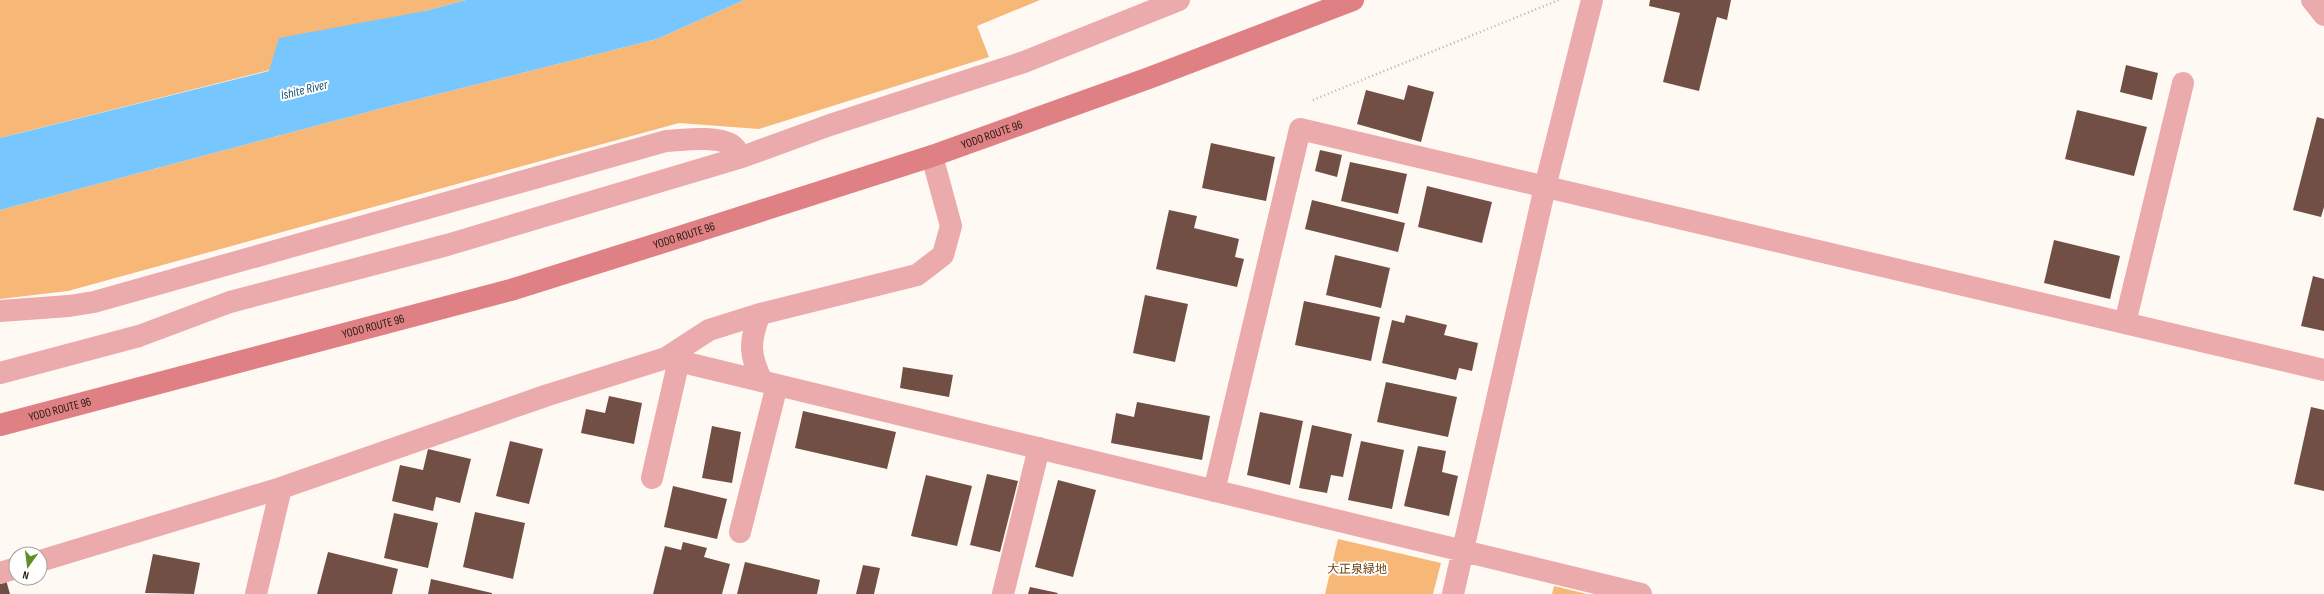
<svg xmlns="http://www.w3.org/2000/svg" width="2324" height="594" font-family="'Sofia Sans Condensed','Noto Sans JP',sans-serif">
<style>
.green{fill:#f6b777}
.water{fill:#77c6fd}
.building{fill:#714f44}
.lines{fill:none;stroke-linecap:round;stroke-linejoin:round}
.path{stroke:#b9b1aa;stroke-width:2.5;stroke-dasharray:1 3;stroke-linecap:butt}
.street{stroke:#ebaaab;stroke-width:22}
.secondary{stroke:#df8084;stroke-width:22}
.labels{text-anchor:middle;stroke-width:4;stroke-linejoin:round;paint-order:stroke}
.street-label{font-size:12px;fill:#23180e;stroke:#fff}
.park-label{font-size:12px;fill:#6d4411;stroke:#fff}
.water-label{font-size:13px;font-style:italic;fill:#175276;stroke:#fff}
</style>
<rect width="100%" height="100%" fill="#fff9f3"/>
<path class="green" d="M 0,0 L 466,0 L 425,11 L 270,70 L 0,138 Z
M 744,0 L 1040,0 L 977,26 L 989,57 L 759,129 L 679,123 L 68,291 L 0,299 L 0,210 L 390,106 L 657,39 Z
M 1338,539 L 1441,563 L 1433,594 L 1325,594 Z
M 1554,586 L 1587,594 L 1552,594 Z"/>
<path class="water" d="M 466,0 L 744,0 L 657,39 L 390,106 L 0,210 L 0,138 L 269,71 L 279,38 L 425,11 Z"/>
<path class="building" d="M 1650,0 L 1731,0 L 1727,20 L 1717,17 L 1699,91 L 1663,82 L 1680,13 L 1649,6 Z
M 2126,65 L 2158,73 L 2152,100 L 2120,92 Z
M 1408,85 L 1434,92 L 1421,142 L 1357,124 L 1366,90 L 1404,100 Z
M 2077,110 L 2147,127 L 2134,176 L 2065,159 Z
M 2317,117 L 2324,119 L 2324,207 L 2321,217 L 2293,210 Z
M 1211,143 L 1275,157 L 1266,201 L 1202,188 Z
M 1320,150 L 1342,155 L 1337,177 L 1315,171 Z
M 1350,162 L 1407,174 L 1398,214 L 1341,201 Z
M 1427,186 L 1492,202 L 1482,243 L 1418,227 Z
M 1312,200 L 1405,223 L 1398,252 L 1305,229 Z
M 1169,210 L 1197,216 L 1194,228 L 1239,239 L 1235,257 L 1244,259 L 1237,287 L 1156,269 Z
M 2054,240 L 2120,256 L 2110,299 L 2044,283 Z
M 1335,255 L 1390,268 L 1381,308 L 1326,295 Z
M 2313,276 L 2324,279 L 2324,331 L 2301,326 Z
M 1145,295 L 1188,304 L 1175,362 L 1133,353 Z
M 1304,301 L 1380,317 L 1371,361 L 1295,345 Z
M 1406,315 L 1447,325 L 1444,335 L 1478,343 L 1472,371 L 1459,368 L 1456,380 L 1382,363 L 1392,320 L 1404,323 Z
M 903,367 L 953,375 L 949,397 L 900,388 Z
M 1386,382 L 1457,397 L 1448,437 L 1377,422 Z
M 609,396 L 642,403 L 634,444 L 581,433 L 586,409 L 605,413 Z
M 1137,402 L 1210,416 L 1202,460 L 1111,443 L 1116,413 L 1134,417 Z
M 2311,407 L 2324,410 L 2324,491 L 2294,484 Z
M 803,411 L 896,432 L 887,469 L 795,448 Z
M 1260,412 L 1303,421 L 1290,485 L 1247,475 Z
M 1312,425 L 1352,434 L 1343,477 L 1331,475 L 1327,493 L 1299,488 Z
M 712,426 L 741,432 L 732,483 L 702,478 Z
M 510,441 L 543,449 L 529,504 L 496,496 Z
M 1361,441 L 1404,450 L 1392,509 L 1348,500 Z
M 1418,446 L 1446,451 L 1442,472 L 1458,476 L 1449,516 L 1404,506 Z
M 428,449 L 471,459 L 460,503 L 436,497 L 433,511 L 392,501 L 400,465 L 423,470 Z
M 987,474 L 1018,481 L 1000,552 L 970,545 Z
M 926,475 L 972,486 L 957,546 L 911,536 Z
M 1058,480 L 1096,490 L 1073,577 L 1035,567 Z
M 673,486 L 727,499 L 717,539 L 664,527 Z
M 475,512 L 525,523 L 513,579 L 463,567 Z
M 394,513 L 438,523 L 428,568 L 384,558 Z
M 683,542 L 707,548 L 704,557 L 730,564 L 722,594 L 653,594 L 665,546 L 681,550 Z
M 328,552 L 398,569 L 392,594 L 317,594 Z
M 153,554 L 200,563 L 194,594 L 145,593 Z
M 745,562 L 820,580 L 817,594 L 737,594 Z
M 863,565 L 880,568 L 874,594 L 856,594 Z
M 431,579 L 492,593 L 492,594 L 428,594 Z
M 6,580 L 10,594 L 0,594 L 0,582 Z
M 1030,587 L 1058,593 L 1057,594 L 1028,594 Z"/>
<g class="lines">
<path class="path" d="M 1313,100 L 1559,0"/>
<path class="street" d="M 2312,0 L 2324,15
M 0,311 L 69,306 L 94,302 L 666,141 C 684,140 716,135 732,145 C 736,148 739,154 742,157
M 760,314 C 749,341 749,355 762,381
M 2125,323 L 2183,83
M 666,358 L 1641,594
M 0,373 L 139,336 L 230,302 L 447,245 L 742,157 L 830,125 L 1024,62 L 1179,0
M 652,478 L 679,360
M 1214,491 L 1300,129 L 2324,370
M 740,532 L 777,385
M 40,561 L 281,488 L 548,395 L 666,358 L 709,330 L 760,314 L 917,275 L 943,255 L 951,226 L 932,156
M 0,573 L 16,568
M 256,594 L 281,488
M 1003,594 L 1039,448
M 1453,594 L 1545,187 L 1592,0"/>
<path class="secondary" id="s1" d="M 0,425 L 514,289 L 670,240 L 932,156 L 1149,78 L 1353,0"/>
</g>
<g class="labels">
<g class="street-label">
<text dy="4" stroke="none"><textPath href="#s1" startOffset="1034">YODO ROUTE 96</textPath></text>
<text dy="4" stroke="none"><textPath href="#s1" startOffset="710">YODO ROUTE 96</textPath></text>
<text dy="4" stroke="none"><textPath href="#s1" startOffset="386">YODO ROUTE 96</textPath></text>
<text dy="4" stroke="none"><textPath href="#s1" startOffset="62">YODO ROUTE 96</textPath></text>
</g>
<g class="park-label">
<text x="1357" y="573">大正泉緑地</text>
</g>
<g class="water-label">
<text transform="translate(304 89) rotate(-14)" y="5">Ishite River</text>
</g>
</g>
<g transform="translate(28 566) rotate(194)"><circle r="19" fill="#ffffff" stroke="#a7a39f"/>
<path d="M0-3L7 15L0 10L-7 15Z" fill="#5d9027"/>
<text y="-6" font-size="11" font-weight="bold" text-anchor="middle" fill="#23180e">N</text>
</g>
</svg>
